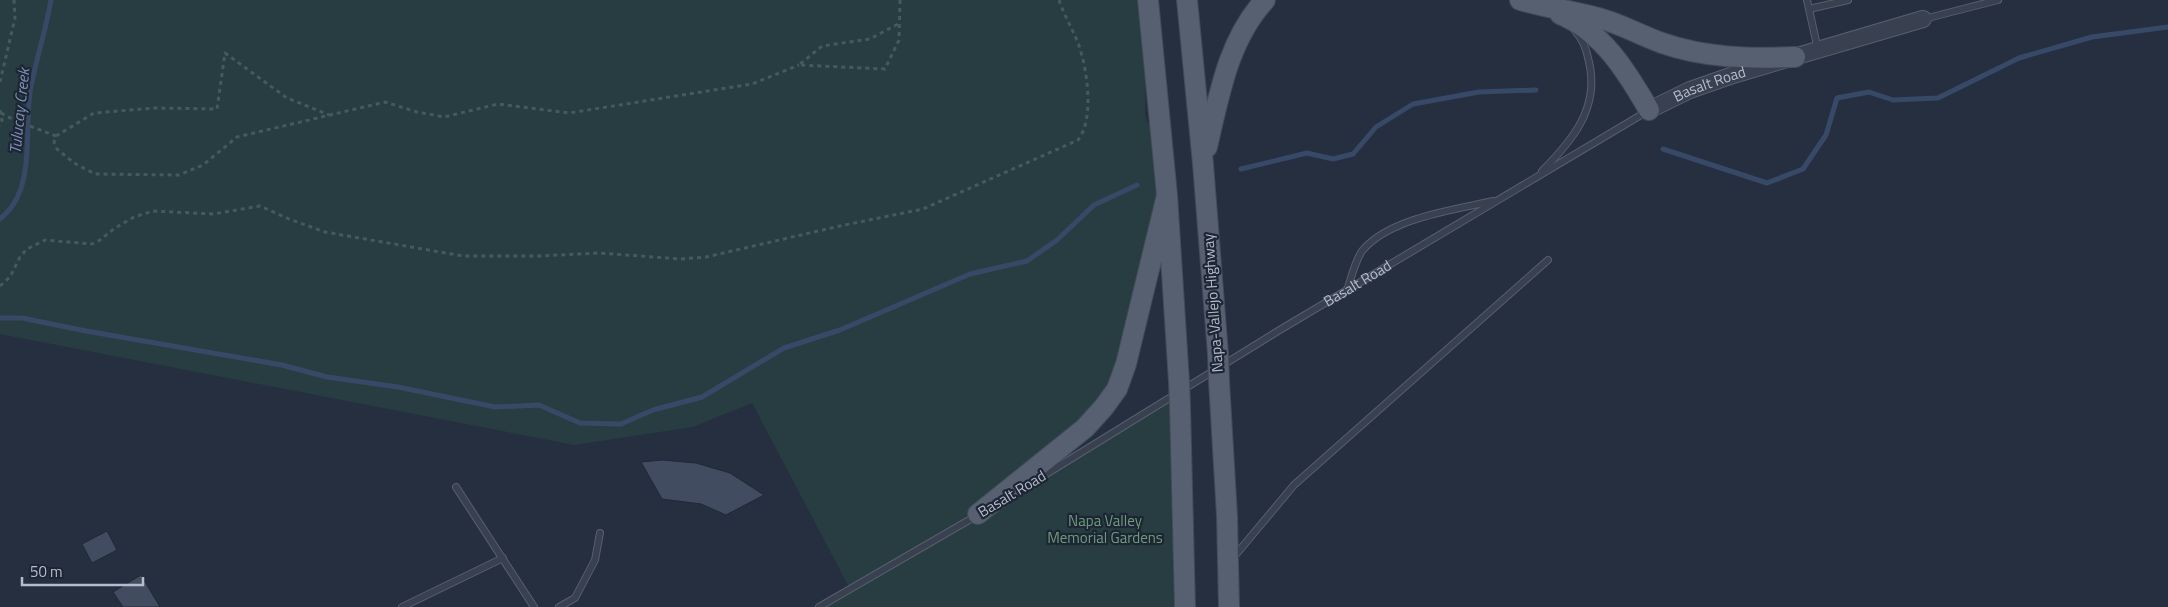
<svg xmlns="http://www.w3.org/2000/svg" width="2168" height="607" font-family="'Titillium Web',sans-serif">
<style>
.green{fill:#273d41}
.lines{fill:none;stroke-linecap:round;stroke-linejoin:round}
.stream{stroke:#384968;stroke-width:5}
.building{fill:#414c60;stroke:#202837}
.service-casing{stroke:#575f6d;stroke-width:8}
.tertiary-casing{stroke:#575f6d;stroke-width:18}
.primary-casing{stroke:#424a59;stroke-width:22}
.path{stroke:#455a5e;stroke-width:3;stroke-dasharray:4 4;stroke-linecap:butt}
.service{stroke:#394150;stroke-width:6}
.tertiary{stroke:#394150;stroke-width:16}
.primary{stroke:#576070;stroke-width:20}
.primary-bridge-casing{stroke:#424a59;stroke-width:22;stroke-linecap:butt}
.primary-bridge{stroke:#576070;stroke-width:20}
.labels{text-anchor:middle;stroke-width:4.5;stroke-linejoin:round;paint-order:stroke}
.street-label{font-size:15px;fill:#b5bcca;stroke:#1e2635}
.park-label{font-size:15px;fill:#6c9c7a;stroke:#1e2635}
.water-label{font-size:16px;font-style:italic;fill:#7c90b2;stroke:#1e2635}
</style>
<rect width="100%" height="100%" fill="#252f40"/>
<path class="green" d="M 0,0 L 1147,0 L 1145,114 L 1147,123 L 1160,120 L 1167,195 L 1117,389 L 982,512 L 1177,394 L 1185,607 L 819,607 L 850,589 L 752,403 L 693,427 L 574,445 L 0,334 Z"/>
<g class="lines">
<path class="stream" d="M 1663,149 L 1767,183 L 1803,169 L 1826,135 L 1837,98 L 1869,92 L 1893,100 L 1938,98 L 2019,58 L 2092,37 L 2168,27
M 1241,169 L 1307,153 L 1333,159 L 1353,154 L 1376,127 L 1413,104 L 1479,92 L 1536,90
M 0,219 C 4,215 10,210 13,205 C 34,174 24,122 31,86 C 37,57 46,29 51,0
M 0,318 L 22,318 L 86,331 L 282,365 L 327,377 L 398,387 L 495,407 L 539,405 L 580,423 L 621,424 L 653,410 L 702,397 L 784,348 L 840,330 L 970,274 L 1027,261 L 1057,240 L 1094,205 L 1137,185"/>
</g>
<path class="building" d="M 662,460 L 696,463 L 730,473 L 764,495 L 726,515 L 701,504 L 662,499 L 641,462 Z
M 107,531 L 117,550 L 92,563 L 82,544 Z
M 141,575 L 160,607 L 123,607 L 113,592 Z"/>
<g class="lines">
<g class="service-casing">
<g id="service">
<path d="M 1807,0 L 1818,50"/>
<path d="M 1809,9 L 1848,0"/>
<path d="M 1924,19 L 1998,0"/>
<path d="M 1542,171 C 1572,141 1600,108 1589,62 C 1587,51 1583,39 1575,31"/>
<path d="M 1347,290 C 1351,279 1355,261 1362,251 C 1389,218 1454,210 1493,201"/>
<path id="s1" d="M 1030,484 L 1278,331 L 1646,112"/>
<path d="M 456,487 L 534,607"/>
<path d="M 1233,558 L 1294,485 L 1548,260"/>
<path d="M 402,607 L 503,558"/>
<path d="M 559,607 L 575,598 L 595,560 L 600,533"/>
<path d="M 819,607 L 976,516"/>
</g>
</g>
<g class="tertiary-casing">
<g id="tertiary">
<path id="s2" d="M 1649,110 L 1690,90 L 1733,75 L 1923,19"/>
</g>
</g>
<g class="primary-casing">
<path id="primary" d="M 1148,0 L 1167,195 L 1179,382
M 1187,0 L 1203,164 L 1218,354
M 1520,0 C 1547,8 1575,11 1602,19 C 1623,25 1642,36 1662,43 C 1705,58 1750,59 1795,57
M 1560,14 C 1603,32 1627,72 1649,110
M 1207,147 C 1219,96 1228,40 1265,0
M 1219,381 L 1227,516 L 1229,607
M 1180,406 L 1185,607
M 978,514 L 1085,428 L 1104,407 L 1117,389 L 1126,364 L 1167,195"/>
</g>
<path class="path" d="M 900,0 L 900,1 L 899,40 L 885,69 L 799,65 L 822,46 L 870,39 L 900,23
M 0,82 L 15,18 L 14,0
M 0,110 L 2,120 L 0,126
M 1,113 L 14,120 L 56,136 L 54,142 L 57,149 L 74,163 L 95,174 L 179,175 L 203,165 L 237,137 L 385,102 L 417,112 L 444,117 L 498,104 L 569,113 L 752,84 L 799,65
M 56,136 L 94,113 L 155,108 L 217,109 L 225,53 L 287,98 L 329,115
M 0,286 L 10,277 L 20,257 L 27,249 L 45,240 L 92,244 L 100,240 L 115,228 L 134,217 L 153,211 L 213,214 L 260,206 L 289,219 L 325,232 L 463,256 L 540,256 L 599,253 L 681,259 L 706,257 L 840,226 L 923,209 L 1078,140 C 1095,119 1087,67 1078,43 C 1072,28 1064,15 1059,0"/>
<use href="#service" class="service"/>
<use href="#tertiary" class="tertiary"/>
<use href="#primary" class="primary"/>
<g class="primary-bridge-casing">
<path id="primary-bridge" d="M 1218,354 L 1219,381
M 1179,382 L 1180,406"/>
</g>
<use href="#primary-bridge" class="primary-bridge"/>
</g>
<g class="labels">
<g class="street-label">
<text dy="5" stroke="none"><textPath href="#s2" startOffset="66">Basalt Road</textPath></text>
<text dy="5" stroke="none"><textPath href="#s1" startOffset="384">Basalt Road</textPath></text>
<text transform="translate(1213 303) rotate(-94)" y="5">Napa-Vallejo Highway</text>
<text transform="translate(1012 494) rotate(-31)" y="5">Basalt Road</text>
</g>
<g class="park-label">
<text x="1105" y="526">Napa Valley<tspan x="1105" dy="17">Memorial Gardens</tspan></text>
</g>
<g class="water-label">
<text transform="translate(19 111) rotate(-84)" y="6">Tulucay Creek</text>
</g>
</g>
<path d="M22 577v8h121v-8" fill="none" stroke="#b5bcca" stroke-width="2.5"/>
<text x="30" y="577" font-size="15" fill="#b5bcca" stroke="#1e2635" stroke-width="4" paint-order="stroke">50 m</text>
</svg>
